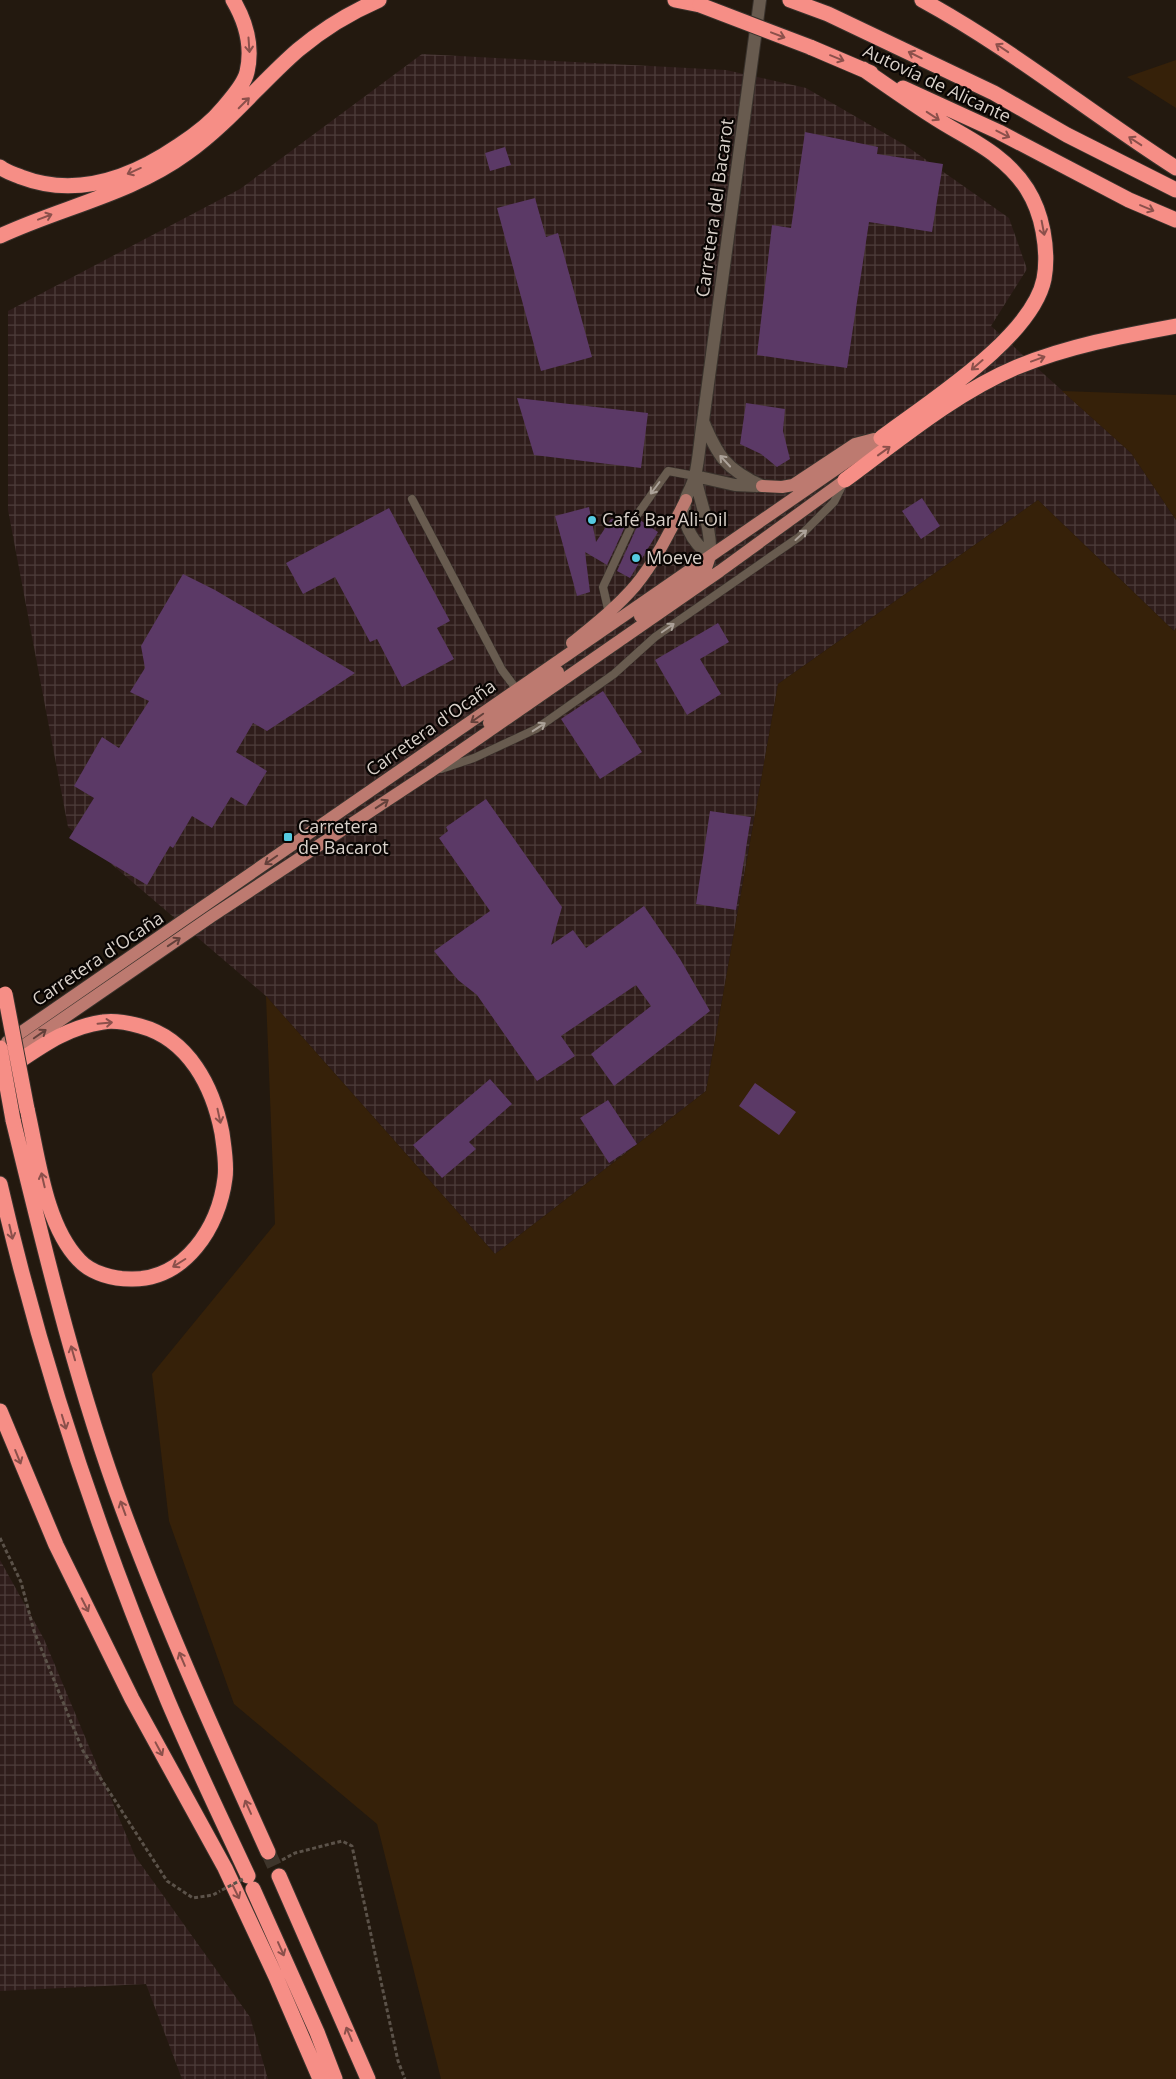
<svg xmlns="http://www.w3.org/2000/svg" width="1176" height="2079" font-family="'Open Sans',sans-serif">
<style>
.industrial{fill:url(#industrial-grid)}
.green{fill:#362109}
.building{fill:#5b3966}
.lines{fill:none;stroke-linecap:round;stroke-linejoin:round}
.motorway-tunnel{stroke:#3e352b;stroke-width:15;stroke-dasharray:15 8;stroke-linecap:butt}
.service-casing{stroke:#39322c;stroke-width:9}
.tertiary-casing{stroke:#39322c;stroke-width:14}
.primary-casing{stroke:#39322c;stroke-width:14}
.motorway-casing{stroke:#39322c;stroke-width:17}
.path{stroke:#5b5249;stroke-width:3;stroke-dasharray:4 2.5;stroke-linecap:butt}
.service{stroke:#685b4f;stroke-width:8}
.tertiary{stroke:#685b4f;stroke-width:12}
.primary{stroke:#bd7a70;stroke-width:12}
.motorway{stroke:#f68e86;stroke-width:15}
.motorway-bridge-casing{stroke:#39322c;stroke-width:17;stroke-linecap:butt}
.path-bridge{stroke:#5b5249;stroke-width:3;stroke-dasharray:4 2.5;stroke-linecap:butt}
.motorway-bridge{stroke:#f68e86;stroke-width:15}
.oneway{stroke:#8b504b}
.oneway2{stroke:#aca299}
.oneway3{stroke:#63403a}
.poi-dot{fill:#55cae0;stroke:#090503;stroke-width:2}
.labels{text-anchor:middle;stroke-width:4.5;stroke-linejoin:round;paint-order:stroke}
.street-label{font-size:18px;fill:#d9d1ca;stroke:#090503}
.poi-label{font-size:18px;fill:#d9d1ca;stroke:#090503;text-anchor:start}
</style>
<defs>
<pattern id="industrial-grid" width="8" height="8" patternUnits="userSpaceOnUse" patternTransform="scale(1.25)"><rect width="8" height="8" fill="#2f1d1b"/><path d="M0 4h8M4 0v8" fill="none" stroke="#4d3d3b"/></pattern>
</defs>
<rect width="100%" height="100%" fill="#23190f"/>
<path class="industrial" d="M 422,54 L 726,70 L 806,88 L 905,145 L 1009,218 L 1027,269 L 991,326 L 1131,453 L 1176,520 L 1176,628 L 1174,631 L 1038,500 L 778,684 L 706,1091 L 495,1254 L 266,996 L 68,827 L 8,510 L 8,311 L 240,189 Z
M 0,1560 L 44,1639 L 135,1856 L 250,2017 L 268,2079 L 182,2079 L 146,1984 L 0,1991 Z"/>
<path class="green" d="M 1176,60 L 1176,108 L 1127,77 Z
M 1062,391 L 1176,395 L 1176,520 L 1131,453 Z
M 1038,500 L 1174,631 L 1176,628 L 1176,2079 L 441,2079 L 377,1824 L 234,1704 L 169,1521 L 152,1374 L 275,1224 L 266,996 L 495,1254 L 706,1091 L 778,684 Z"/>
<path class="building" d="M 805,132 L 878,147 L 877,154 L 943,164 L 932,232 L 869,222 L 847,368 L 757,355 L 772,225 L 791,228 Z
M 505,147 L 511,165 L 490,171 L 485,153 Z
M 535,198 L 546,237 L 558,233 L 592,357 L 541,371 L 497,208 Z
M 517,398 L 648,413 L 641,468 L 534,455 Z
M 746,403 L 785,409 L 783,431 L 790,459 L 777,467 L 761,454 L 740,444 Z
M 922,498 L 940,526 L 921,539 L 902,511 Z
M 589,507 L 596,542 L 611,519 L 629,518 L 607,565 L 585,552 L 590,592 L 577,596 L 555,516 Z
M 389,508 L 450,621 L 437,628 L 454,659 L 402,687 L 377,639 L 370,642 L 335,577 L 303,594 L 286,563 Z
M 640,520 L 658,532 L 630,578 L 617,571 Z
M 183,574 L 215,590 L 355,673 L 267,731 L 253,723 L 236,752 L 267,771 L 246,806 L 231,797 L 212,828 L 192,816 L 173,848 L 170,846 L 147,885 L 69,838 L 94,798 L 74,786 L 102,737 L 119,748 L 149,701 L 130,692 L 145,668 L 141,646 Z
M 718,623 L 729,642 L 700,659 L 721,694 L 687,715 L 655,660 Z
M 603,691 L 642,752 L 600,779 L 561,719 Z
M 486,799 L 562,907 L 551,945 L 573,930 L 586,948 L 644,906 L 680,959 L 710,1011 L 614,1086 L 591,1054 L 651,1006 L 636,985 L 561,1036 L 575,1056 L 537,1081 L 477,995 L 458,980 L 434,951 L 490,911 L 439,838 L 448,831 L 446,827 Z
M 710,811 L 751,817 L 736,910 L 696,904 Z
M 490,1079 L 512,1104 L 469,1142 L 476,1149 L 442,1178 L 413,1145 Z
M 755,1083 L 796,1112 L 779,1135 L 739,1106 Z
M 608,1100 L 637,1144 L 609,1163 L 580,1118 Z"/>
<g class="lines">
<path class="motorway-tunnel" d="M 268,1852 L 279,1876"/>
<g class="service-casing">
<path id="service" d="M 412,499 L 502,670 L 517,690
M 609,613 L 603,587 L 635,518 L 668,471 L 695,476
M 441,769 L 474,758 L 536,729 L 614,674 L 655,637 L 799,537 L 834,502 L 843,484"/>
</g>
<g class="tertiary-casing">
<path id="tertiary" d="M 703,421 C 718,457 726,469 762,486
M 695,476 C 700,503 712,528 710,556
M 695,476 L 735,485 L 757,486
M 710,556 C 692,542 680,522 686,498 C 689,491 693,484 695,476 C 699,459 700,439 703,421 L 760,0"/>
</g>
<g class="primary-casing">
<path id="primary" d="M 762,486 L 782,487 L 793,485 L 855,444 L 874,439
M 640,616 L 705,571 L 710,556
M 572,643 C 594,625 616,608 635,586 C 656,561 671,529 686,500
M 489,723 L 504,710 L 558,672
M 7,1042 L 881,438
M 10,1055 L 212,916 L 430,772 L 720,571 L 845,480"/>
</g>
<g class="motorway-casing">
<path id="motorway" d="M 675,0 L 700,5
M 790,0 L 828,14 L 994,93 L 1067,135 L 1176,190
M 922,0 C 1012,49 1090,113 1176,168
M 810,47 L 871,73
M 863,69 C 886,85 909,101 932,116 C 953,130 977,141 996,156 C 1022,176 1037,199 1043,231 C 1046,247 1047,263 1044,279 C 1032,338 927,403 881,438
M 903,88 L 999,132 L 1129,200 L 1176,220
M 0,167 C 6,172 14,174 21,177 C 76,198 131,178 178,146 C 195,135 211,123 224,107 C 232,97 244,85 247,72 C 253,46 246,22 233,0
M 0,236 C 62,207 131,194 187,153 C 229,123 260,83 298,50 C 323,29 349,13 379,0
M 845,480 C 898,441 955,393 1017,367 C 1068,346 1122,336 1176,326
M 9,1068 C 39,1048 66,1027 103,1022 C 115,1020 129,1023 140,1026 C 189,1039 213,1087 222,1133 C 224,1148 227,1164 225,1178 C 219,1227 185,1280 131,1279 C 114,1279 92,1274 79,1260 C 45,1225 38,1156 27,1109
M 13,1120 C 45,1251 76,1383 123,1510 C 166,1626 217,1739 268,1852
M 0,1184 C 41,1362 98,1533 168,1701 C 193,1760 221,1818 248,1876
M 0,1411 L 56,1545 L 132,1699 L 225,1868 L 276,1977 L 320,2079
M 279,1876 L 368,2079
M 253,1889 L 317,2032 L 335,2079"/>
</g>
<path class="path" d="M 0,1538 L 21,1582 L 34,1631 L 83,1751 L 167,1881 L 193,1898 L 213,1895 L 220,1891
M 282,1860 L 295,1853 L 342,1841 L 352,1846 L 398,2061 L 405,2079"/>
<use href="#service" class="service"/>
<use href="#tertiary" class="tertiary"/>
<use href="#primary" class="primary"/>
<use href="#motorway" class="motorway"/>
<g class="motorway-bridge-casing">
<path id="motorway-bridge" d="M 700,5 L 810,47
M 5,994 L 27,1109
M 0,1048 L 13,1120"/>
</g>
<path class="path-bridge" d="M 222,1890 L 243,1879"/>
<use href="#motorway-bridge" class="motorway-bridge"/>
</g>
<defs><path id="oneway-shaft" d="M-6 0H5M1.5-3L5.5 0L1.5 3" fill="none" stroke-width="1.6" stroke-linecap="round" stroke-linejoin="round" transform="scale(1.25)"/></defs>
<g class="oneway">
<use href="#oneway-shaft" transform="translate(778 35) rotate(21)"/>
<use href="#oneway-shaft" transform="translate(249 45) rotate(86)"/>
<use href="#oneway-shaft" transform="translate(1002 48) rotate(-146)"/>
<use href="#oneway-shaft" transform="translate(915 55) rotate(-154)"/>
<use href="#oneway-shaft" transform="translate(837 58) rotate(22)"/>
<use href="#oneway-shaft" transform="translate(244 103) rotate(-45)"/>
<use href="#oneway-shaft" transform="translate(933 116) rotate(33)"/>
<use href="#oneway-shaft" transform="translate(1003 134) rotate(27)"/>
<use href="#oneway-shaft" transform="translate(1135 141) rotate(-147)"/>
<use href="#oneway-shaft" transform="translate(134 171) rotate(156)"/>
<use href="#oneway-shaft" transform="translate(1147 208) rotate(23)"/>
<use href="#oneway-shaft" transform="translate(45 217) rotate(-21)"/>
<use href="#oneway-shaft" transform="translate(1043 228) rotate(79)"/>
<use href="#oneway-shaft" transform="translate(1038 359) rotate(-20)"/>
<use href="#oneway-shaft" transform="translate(977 365) rotate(139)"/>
<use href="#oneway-shaft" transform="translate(884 451) rotate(-36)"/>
<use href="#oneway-shaft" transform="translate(105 1023) rotate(-5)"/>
<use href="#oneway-shaft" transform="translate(219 1116) rotate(78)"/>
<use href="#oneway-shaft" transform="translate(43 1180) rotate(-103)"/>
<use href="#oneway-shaft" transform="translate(11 1232) rotate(77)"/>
<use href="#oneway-shaft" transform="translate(179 1263) rotate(148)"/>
<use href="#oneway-shaft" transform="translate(73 1353) rotate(-106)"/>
<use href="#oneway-shaft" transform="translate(64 1422) rotate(73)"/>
<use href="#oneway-shaft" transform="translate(18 1457) rotate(68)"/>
<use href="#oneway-shaft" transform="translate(123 1508) rotate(-110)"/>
<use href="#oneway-shaft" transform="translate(85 1605) rotate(63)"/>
<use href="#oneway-shaft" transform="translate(182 1659) rotate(-113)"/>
<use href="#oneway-shaft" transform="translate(159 1749) rotate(62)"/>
<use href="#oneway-shaft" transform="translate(248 1807) rotate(-114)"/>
<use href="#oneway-shaft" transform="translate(236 1892) rotate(64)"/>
<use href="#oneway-shaft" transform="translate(281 1949) rotate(66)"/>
<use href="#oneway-shaft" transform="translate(349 2034) rotate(-113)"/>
</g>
<g class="oneway2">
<use href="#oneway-shaft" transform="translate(725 461) rotate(-133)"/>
<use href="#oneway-shaft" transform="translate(655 488) rotate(127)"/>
<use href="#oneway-shaft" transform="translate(801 535) rotate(-42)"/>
<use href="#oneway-shaft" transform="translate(668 628) rotate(-35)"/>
<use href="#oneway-shaft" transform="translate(539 727) rotate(-33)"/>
</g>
<g class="oneway3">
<use href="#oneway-shaft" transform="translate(477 718) rotate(145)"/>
<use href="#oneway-shaft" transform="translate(382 804) rotate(-33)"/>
<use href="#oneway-shaft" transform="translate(271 860) rotate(145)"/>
<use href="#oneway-shaft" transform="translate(174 942) rotate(-34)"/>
<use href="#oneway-shaft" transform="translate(40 1034) rotate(-35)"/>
</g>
<g class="poi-dot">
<circle cx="592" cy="520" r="5"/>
<circle cx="636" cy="558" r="5"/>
<rect x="283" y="832" width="10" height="10" rx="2.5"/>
</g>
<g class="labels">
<g class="street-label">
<text transform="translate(937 84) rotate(25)" y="6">Autovía de Alicante</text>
<text transform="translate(715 208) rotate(-82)" y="6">Carretera del Bacarot</text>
<text transform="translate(431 728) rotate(-35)" y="6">Carretera d'Ocaña</text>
<text transform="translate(98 959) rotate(-34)" y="6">Carretera d'Ocaña</text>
</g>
<g class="poi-label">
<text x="602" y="526">Café Bar Ali-Oil</text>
<text x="646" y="564">Moeve</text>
<text x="298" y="833">Carretera<tspan x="298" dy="21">de Bacarot</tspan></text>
</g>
</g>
</svg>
